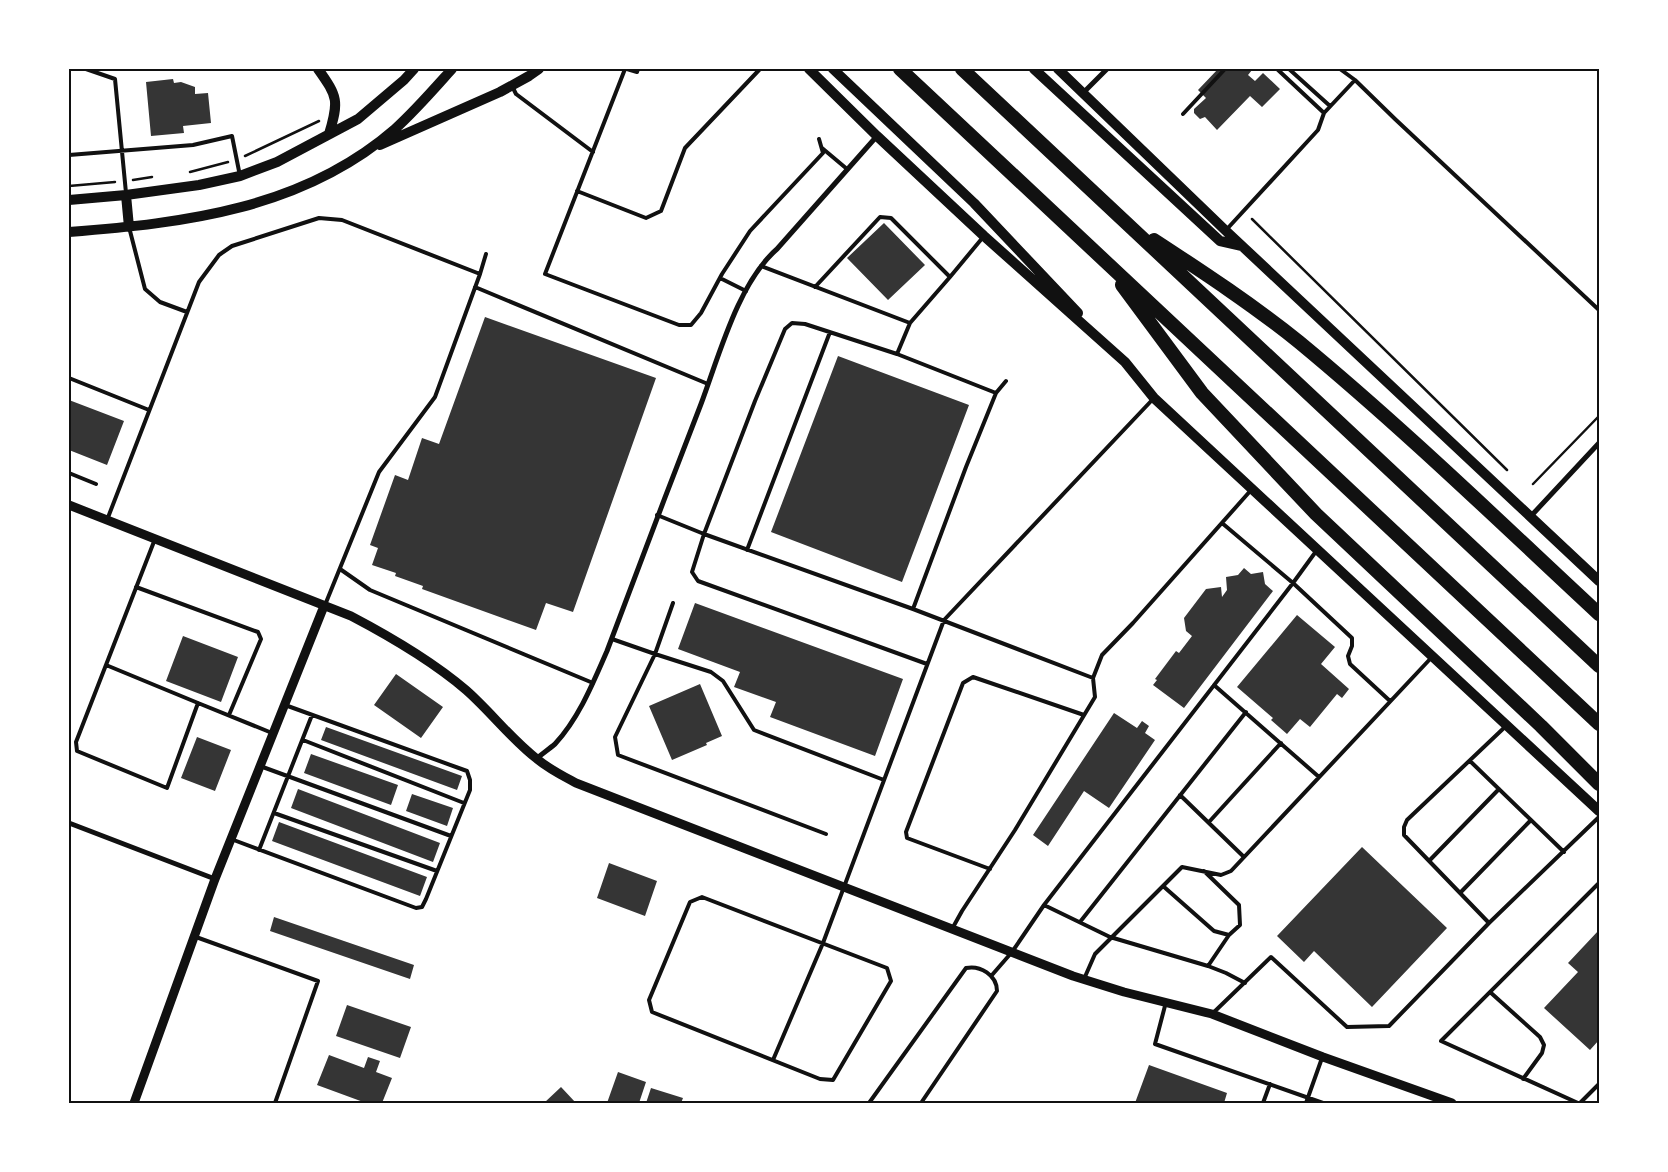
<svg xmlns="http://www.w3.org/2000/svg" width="1668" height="1172" font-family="'Fira Sans',sans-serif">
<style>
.building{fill:#353535}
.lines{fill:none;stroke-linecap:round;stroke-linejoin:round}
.path{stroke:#111;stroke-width:2.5}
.service{stroke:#111;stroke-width:4}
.minor{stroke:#111;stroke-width:5}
.tertiary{stroke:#111;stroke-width:9}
.secondary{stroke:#111;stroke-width:10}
.motorway{stroke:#111;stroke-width:14}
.neatline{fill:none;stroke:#111;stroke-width:2}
</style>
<rect width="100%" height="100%" fill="#fff"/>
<path class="building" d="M 1218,69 L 1250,69 L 1252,70 L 1248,75 L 1255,81 L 1263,73 L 1280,89 L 1262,107 L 1250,96 L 1217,130 L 1205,117 L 1200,119 L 1194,113 L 1194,109 L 1206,98 L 1198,90 Z
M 173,79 L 174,83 L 181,82 L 195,87 L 195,94 L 208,93 L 211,123 L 183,126 L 184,133 L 151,136 L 146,82 Z
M 884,223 L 925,265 L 888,300 L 847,258 Z
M 485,317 L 656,378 L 573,612 L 546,603 L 536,630 L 422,589 L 423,586 L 395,576 L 396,573 L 372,565 L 378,548 L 370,545 L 395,475 L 408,480 L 422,438 L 439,444 Z
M 838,356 L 969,405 L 902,582 L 771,532 Z
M 69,400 L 124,421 L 107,465 L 69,450 Z
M 1244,568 L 1251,574 L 1263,572 L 1265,584 L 1273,591 L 1184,708 L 1153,685 L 1157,680 L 1155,679 L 1176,651 L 1179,653 L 1192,636 L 1186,631 L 1184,618 L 1206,589 L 1221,587 L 1222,597 L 1227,590 L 1226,577 L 1238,575 Z
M 695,603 L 903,679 L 875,756 L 770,717 L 776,702 L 734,687 L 740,672 L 678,649 Z
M 1297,615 L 1335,647 L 1321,664 L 1349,689 L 1342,698 L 1337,694 L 1310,727 L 1300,719 L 1287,734 L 1271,720 L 1273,718 L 1237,687 Z
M 183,636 L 238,657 L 221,702 L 166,681 Z
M 396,674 L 443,707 L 421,738 L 374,705 Z
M 700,684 L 722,736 L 706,743 L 707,745 L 672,760 L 649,706 Z
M 1114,713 L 1137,728 L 1142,721 L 1149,726 L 1145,733 L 1155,740 L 1109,808 L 1084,791 L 1048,846 L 1033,835 Z
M 326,727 L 462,776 L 457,790 L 321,740 Z
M 197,737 L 231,750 L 215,791 L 181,778 Z
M 311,754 L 398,785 L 391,805 L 304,773 Z
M 298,789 L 440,843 L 433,862 L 291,808 Z
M 412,794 L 453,808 L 447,826 L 406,811 Z
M 279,822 L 427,877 L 420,896 L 272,841 Z
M 1362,847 L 1447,928 L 1372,1007 L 1314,951 L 1304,962 L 1277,936 Z
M 609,863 L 657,881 L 645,916 L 597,898 Z
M 274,917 L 414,965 L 410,979 L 270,931 Z
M 1599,930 L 1599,1040 L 1590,1050 L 1544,1008 L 1578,972 L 1568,963 Z
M 347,1005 L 411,1027 L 400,1058 L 336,1036 Z
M 329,1055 L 364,1068 L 368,1057 L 380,1061 L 376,1072 L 392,1078 L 382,1103 L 366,1103 L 317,1085 Z
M 1149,1065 L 1227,1093 L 1224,1103 L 1135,1103 Z
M 618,1072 L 646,1082 L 639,1103 L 607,1103 Z
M 561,1087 L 576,1103 L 544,1103 Z
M 651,1088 L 683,1098 L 681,1103 L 646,1103 Z"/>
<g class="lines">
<path class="path" d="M 245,156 L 319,121
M 190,172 L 228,162
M 133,180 L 152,177
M 69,186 L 115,182
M 1252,219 L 1507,470
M 1533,484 L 1599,416"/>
<path class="service" d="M 86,69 L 115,79 L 126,193
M 625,69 L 545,274 L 679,325 L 691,325 L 701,313 L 722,274 L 750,231 L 823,153 L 819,139
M 627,69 L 637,72 L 638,69
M 1277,69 L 1324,113
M 1289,69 L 1330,106
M 1340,69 L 1355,80 L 1395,119 L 1599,310
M 512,86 L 516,94 L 593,152
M 1183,114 L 1225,69
M 822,148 L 847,169
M 69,155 L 193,145 L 232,136 L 240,176
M 577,191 L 646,218 L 661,211 L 685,148 L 760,69
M 129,227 L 145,289 L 160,302 L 187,312
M 1227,229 L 1318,130 L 1324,113 L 1355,80
M 761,266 L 910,323
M 480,274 L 486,254
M 950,277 L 984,236
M 720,278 L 746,291
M 475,287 L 708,384
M 815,287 L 880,217 L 891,218 L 950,277 L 910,323 L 897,354
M 69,378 L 149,410
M 996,393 L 1006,381
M 69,473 L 96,484
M 657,515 L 704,534 L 692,572 L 698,581 L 927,664
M 107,520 L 199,282 L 219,255 L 232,246 L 319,218 L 342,220 L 480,274 L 435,397 L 379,472 L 325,605
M 1222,523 L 1293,583 L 1352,638 L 1352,646 L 1348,656 L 1350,664 L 1390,701
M 155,539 L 76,742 L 77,751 L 167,788 L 198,703 L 272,733
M 747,550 L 830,332
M 340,569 L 370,590 L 593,683
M 136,587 L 258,632 L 261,639 L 229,715
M 913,609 L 966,467 L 996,393 L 897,354 L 805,324 L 792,323 L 785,329 L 755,401 L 704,534 L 913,609 L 1093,678
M 612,639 L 655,654 L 673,603
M 106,665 L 198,703
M 1214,685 L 1319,777
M 303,740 L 464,803
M 1470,761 L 1564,852
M 260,766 L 451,836
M 1180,795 L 1244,857
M 274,813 L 437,871
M 1209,822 L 1281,743
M 826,834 L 618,755 L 615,737 L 655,654 L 711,672 L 723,681 L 754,730 L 884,780
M 231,839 L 416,908 L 422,907 L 426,899 L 470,790 L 470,780 L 467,771 L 285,705
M 259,850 L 312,715
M 1429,861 L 1499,789
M 990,869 L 907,838 L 906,832 L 963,683 L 973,677 L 1084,715
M 1163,886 L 1214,931 L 1229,935 L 1240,925 L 1239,905 L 1204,871
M 1460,893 L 1531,820
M 702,897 L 887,968 L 891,981 L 833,1080 L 820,1079 L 652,1012 L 649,1000 L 690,902 Z
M 1044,905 L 1110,937 L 1208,966 L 1226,973 L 1245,983
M 1080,922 L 1246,712
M 1489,923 L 1404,835 L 1404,827 L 1407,820 L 1506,726
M 952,929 L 962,911 L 1015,830 L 1095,697 L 1093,678 L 1102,655 L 1133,623 L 1252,489
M 196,937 L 318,981 L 275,1103
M 1208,966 L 1229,935
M 992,975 L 1012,952 L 1044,905 L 1293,583 L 1317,550
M 1084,979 L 1095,954 L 1182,867 L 1221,875 L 1231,871 L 1432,657
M 1490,992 L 1540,1037 L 1544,1045 L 1542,1053 L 1523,1079
M 1166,1002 L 1155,1044 L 1323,1103
M 1212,1014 L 1271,957 L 1347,1027 L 1389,1026 L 1489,923 L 1599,817
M 773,1060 L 823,943 L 944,620 L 1154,398
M 869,1103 L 966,968 C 980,965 997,975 997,991 L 921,1103
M 1263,1103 L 1270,1084
M 1306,1103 L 1322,1058
M 1578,1103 L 1441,1041 L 1598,884 L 1599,885
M 1580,1103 L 1599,1084"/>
<path class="minor" d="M 1084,92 L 1107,69
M 1531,516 L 1599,443
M 536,759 C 542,754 549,749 555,744 C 579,718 593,683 607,651 C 638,569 669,486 701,404 C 719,356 738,283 777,249 L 877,136
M 69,823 L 215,879"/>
<path class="tertiary" d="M 69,505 L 351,616 C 391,637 431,660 466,690 C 491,712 511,739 537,759 C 549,769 563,776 576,783 L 1073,976 L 1124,992 L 1212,1014 L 1323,1057 L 1452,1103
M 134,1103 L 215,879 L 324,606"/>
<path class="secondary" d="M 318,69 C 338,97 339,101 329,134
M 809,69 L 877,136 L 984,236 L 1125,362 L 1154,398 L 1599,811
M 833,69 L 974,203 L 1078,313
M 1034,69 L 1220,241 L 1242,246
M 1058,69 L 1225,230 L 1599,581
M 380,145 L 500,92 L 529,76 L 539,69
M 126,195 L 129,227
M 69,200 L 126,195 L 199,185 L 240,176 L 277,162 L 358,119 L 404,80 L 414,69
M 69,232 C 185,223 303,209 395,129 C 415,111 434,89 452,69"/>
<path class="motorway" d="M 900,69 L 1599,724
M 962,69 L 1599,666
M 1154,240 C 1203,272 1253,305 1299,342 C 1403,428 1500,522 1599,614
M 1122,285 L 1202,393 L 1316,514 L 1541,726 L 1599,784"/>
</g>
<rect width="1668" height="1172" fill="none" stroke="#ffffff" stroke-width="140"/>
<rect x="70" y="70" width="1528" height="1032" class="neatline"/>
</svg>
